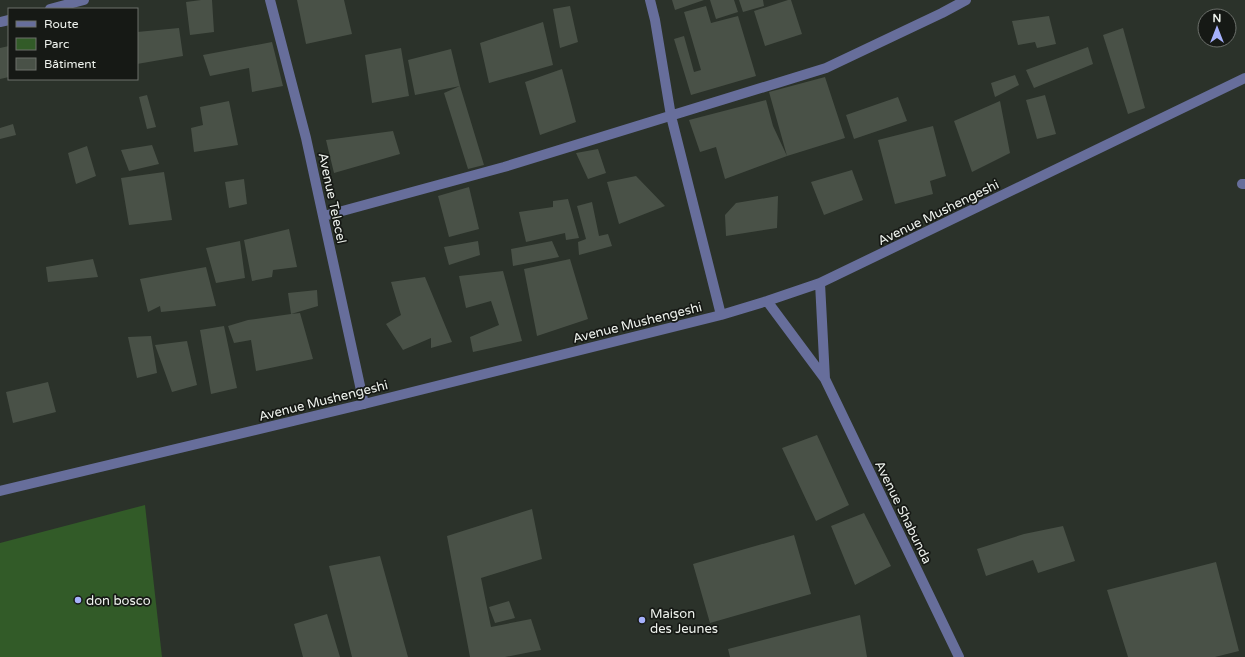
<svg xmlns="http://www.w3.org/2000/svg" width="1245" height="657" font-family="'Varela Round',sans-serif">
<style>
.green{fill:#325b28}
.building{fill:#495147}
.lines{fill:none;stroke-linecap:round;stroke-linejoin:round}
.minor{stroke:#676e9b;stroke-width:10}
.poi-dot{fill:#a6b1fc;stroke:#161915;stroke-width:1.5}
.labels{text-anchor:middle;stroke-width:3.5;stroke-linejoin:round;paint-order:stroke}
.street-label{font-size:13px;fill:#eef2ed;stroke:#161915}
.poi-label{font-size:13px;fill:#eef2ed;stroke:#161915;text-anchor:start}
</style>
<rect width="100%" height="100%" fill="#2b322a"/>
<path class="green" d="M 145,505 L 162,657 L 0,657 L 0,543 Z"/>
<path class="building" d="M 201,0 L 212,0 L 214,32 L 190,35 L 186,2 Z
M 297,0 L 344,0 L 352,34 L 306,44 Z
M 672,0 L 704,0 L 675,10 Z
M 710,0 L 734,0 L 738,12 L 716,19 Z
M 739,0 L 763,0 L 764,6 L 743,12 Z
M 788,0 L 791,0 L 802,34 L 765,46 L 754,11 Z
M 570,6 L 578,42 L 560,48 L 553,9 Z
M 706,6 L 711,23 L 738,16 L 756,76 L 691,95 L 674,39 L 684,36 L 694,72 L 701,70 L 684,12 Z
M 1049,16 L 1056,44 L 1037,48 L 1035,42 L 1018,45 L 1012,21 Z
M 543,22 L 553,65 L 489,83 L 480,43 Z
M 179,28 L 183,56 L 137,64 L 137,32 Z
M 1123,28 L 1145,108 L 1128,114 L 1103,35 Z
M 272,42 L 283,86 L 252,92 L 249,68 L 210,76 L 203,55 Z
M 9,46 L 9,77 L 0,79 L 0,48 Z
M 1088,47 L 1093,64 L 1034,88 L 1026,70 Z
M 401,48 L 409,96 L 372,103 L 365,55 Z
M 451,49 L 460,86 L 415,95 L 408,60 Z
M 562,69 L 576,122 L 540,135 L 525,82 Z
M 1015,75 L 1019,85 L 995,97 L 991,83 Z
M 825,77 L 845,138 L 787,156 L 725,179 L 716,147 L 700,152 L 689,120 L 766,100 L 773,126 L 787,156 L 769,92 Z
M 460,86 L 484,165 L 468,169 L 444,93 Z
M 147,95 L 156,127 L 147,129 L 139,97 Z
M 1045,95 L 1056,134 L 1037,139 L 1026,100 Z
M 898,97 L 907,121 L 854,139 L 846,115 Z
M 229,101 L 238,145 L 194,152 L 191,128 L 203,125 L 200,107 Z
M 1000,101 L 1010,153 L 972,172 L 954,121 Z
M 13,124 L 16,135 L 0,139 L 0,128 Z
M 933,126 L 946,176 L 930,181 L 933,194 L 895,204 L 878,140 Z
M 393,131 L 400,154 L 334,173 L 326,140 Z
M 152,145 L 159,164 L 129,171 L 121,150 Z
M 87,146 L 96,176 L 76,184 L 68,153 Z
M 598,149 L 606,173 L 588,179 L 576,153 Z
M 852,170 L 863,200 L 824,215 L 811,182 Z
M 164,172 L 172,220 L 129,225 L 121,178 Z
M 636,176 L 665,206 L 619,224 L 607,182 Z
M 244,179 L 247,204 L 229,208 L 225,182 Z
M 469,187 L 479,229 L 449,237 L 438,196 Z
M 778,196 L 777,228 L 726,236 L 725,215 L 736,203 Z
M 568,199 L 579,238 L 566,240 L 565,233 L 526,242 L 519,212 L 553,207 L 553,201 Z
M 592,202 L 599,236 L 608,234 L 612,246 L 579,255 L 578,242 L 586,239 L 577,206 Z
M 289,229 L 297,267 L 273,270 L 272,277 L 252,281 L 244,240 Z
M 240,241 L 245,278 L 216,283 L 206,248 Z
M 478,241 L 480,255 L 449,265 L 444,247 Z
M 552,241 L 559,257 L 513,266 L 511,249 Z
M 93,259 L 98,277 L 48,282 L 46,267 Z
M 570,259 L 588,319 L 537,336 L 524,269 Z
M 206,267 L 216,306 L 161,312 L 160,306 L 148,312 L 140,279 Z
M 503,271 L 522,341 L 473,352 L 470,337 L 499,325 L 491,301 L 466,308 L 459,276 Z
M 425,277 L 452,342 L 431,348 L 431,338 L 403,350 L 386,324 L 401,315 L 391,282 Z
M 317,290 L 318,306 L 291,314 L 300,313 L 313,359 L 256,371 L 251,340 L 234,343 L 228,326 L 248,320 L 291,314 L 288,293 Z
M 224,326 L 237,388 L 211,394 L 200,330 Z
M 151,336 L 157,373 L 137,378 L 128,337 Z
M 187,341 L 197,385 L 172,392 L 155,345 Z
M 48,382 L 56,412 L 13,423 L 6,392 Z
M 817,435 L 849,505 L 816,521 L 782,448 Z
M 532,509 L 542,559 L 481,578 L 491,627 L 531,619 L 541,650 L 505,657 L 470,657 L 447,536 Z
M 864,513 L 891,566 L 855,585 L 831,526 Z
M 1063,526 L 1075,561 L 1038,573 L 1033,560 L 986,576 L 977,549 L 1024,534 Z
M 794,535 L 811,594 L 710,623 L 693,564 Z
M 380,556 L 408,657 L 352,657 L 329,566 Z
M 1216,562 L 1239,651 L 1215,657 L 1128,657 L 1107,590 Z
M 509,601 L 515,618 L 495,623 L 489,607 Z
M 327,614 L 340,657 L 303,657 L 294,624 Z
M 860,615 L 867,657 L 730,657 L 728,649 Z"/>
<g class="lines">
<path class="minor" d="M 270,0 L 306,138 L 364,404
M 650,0 L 655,20 L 671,116 L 721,315
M 50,9 L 84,0
M 0,22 L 9,20
M 1242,184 L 1245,184
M 324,216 L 504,167 L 826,68 L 942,13 L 966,0
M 820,283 L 825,379
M 767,301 L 825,379 L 959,657
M 0,491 L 364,404 L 721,315 L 767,301 L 820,283 L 1245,78"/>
</g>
<g class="poi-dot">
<circle cx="78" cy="600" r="4"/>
<circle cx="642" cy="620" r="4"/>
</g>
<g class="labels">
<g class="street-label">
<text transform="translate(333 198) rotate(78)" y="5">Avenue Telecel</text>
<text transform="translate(938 212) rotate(-26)" y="5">Avenue Mushengeshi</text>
<text transform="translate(637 322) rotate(-14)" y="5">Avenue Mushengeshi</text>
<text transform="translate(323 400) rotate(-14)" y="5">Avenue Mushengeshi</text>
<text transform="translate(904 512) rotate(64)" y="5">Avenue Shabunda</text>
</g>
<g class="poi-label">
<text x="86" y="605">don bosco</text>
<text x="650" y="618">Maison<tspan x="650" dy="15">des Jeunes</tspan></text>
</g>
</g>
<rect x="8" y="8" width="130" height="72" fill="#161915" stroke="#6c706b"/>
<rect x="16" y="21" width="20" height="6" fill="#676e9b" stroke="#6c706b"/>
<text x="44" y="28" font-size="12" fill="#eef2ed">Route</text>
<rect x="16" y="38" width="20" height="12" fill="#325b28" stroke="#6c706b"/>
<text x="44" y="48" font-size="12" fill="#eef2ed">Parc</text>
<rect x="16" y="58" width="20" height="12" fill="#495147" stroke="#6c706b"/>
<text x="44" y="68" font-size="12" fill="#eef2ed">Bâtiment</text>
<g transform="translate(1217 28)"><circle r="19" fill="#161915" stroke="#6c706b"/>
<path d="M0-3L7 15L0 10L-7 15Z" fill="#a6b1fc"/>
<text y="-6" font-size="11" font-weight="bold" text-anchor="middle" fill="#eef2ed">N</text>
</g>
</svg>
